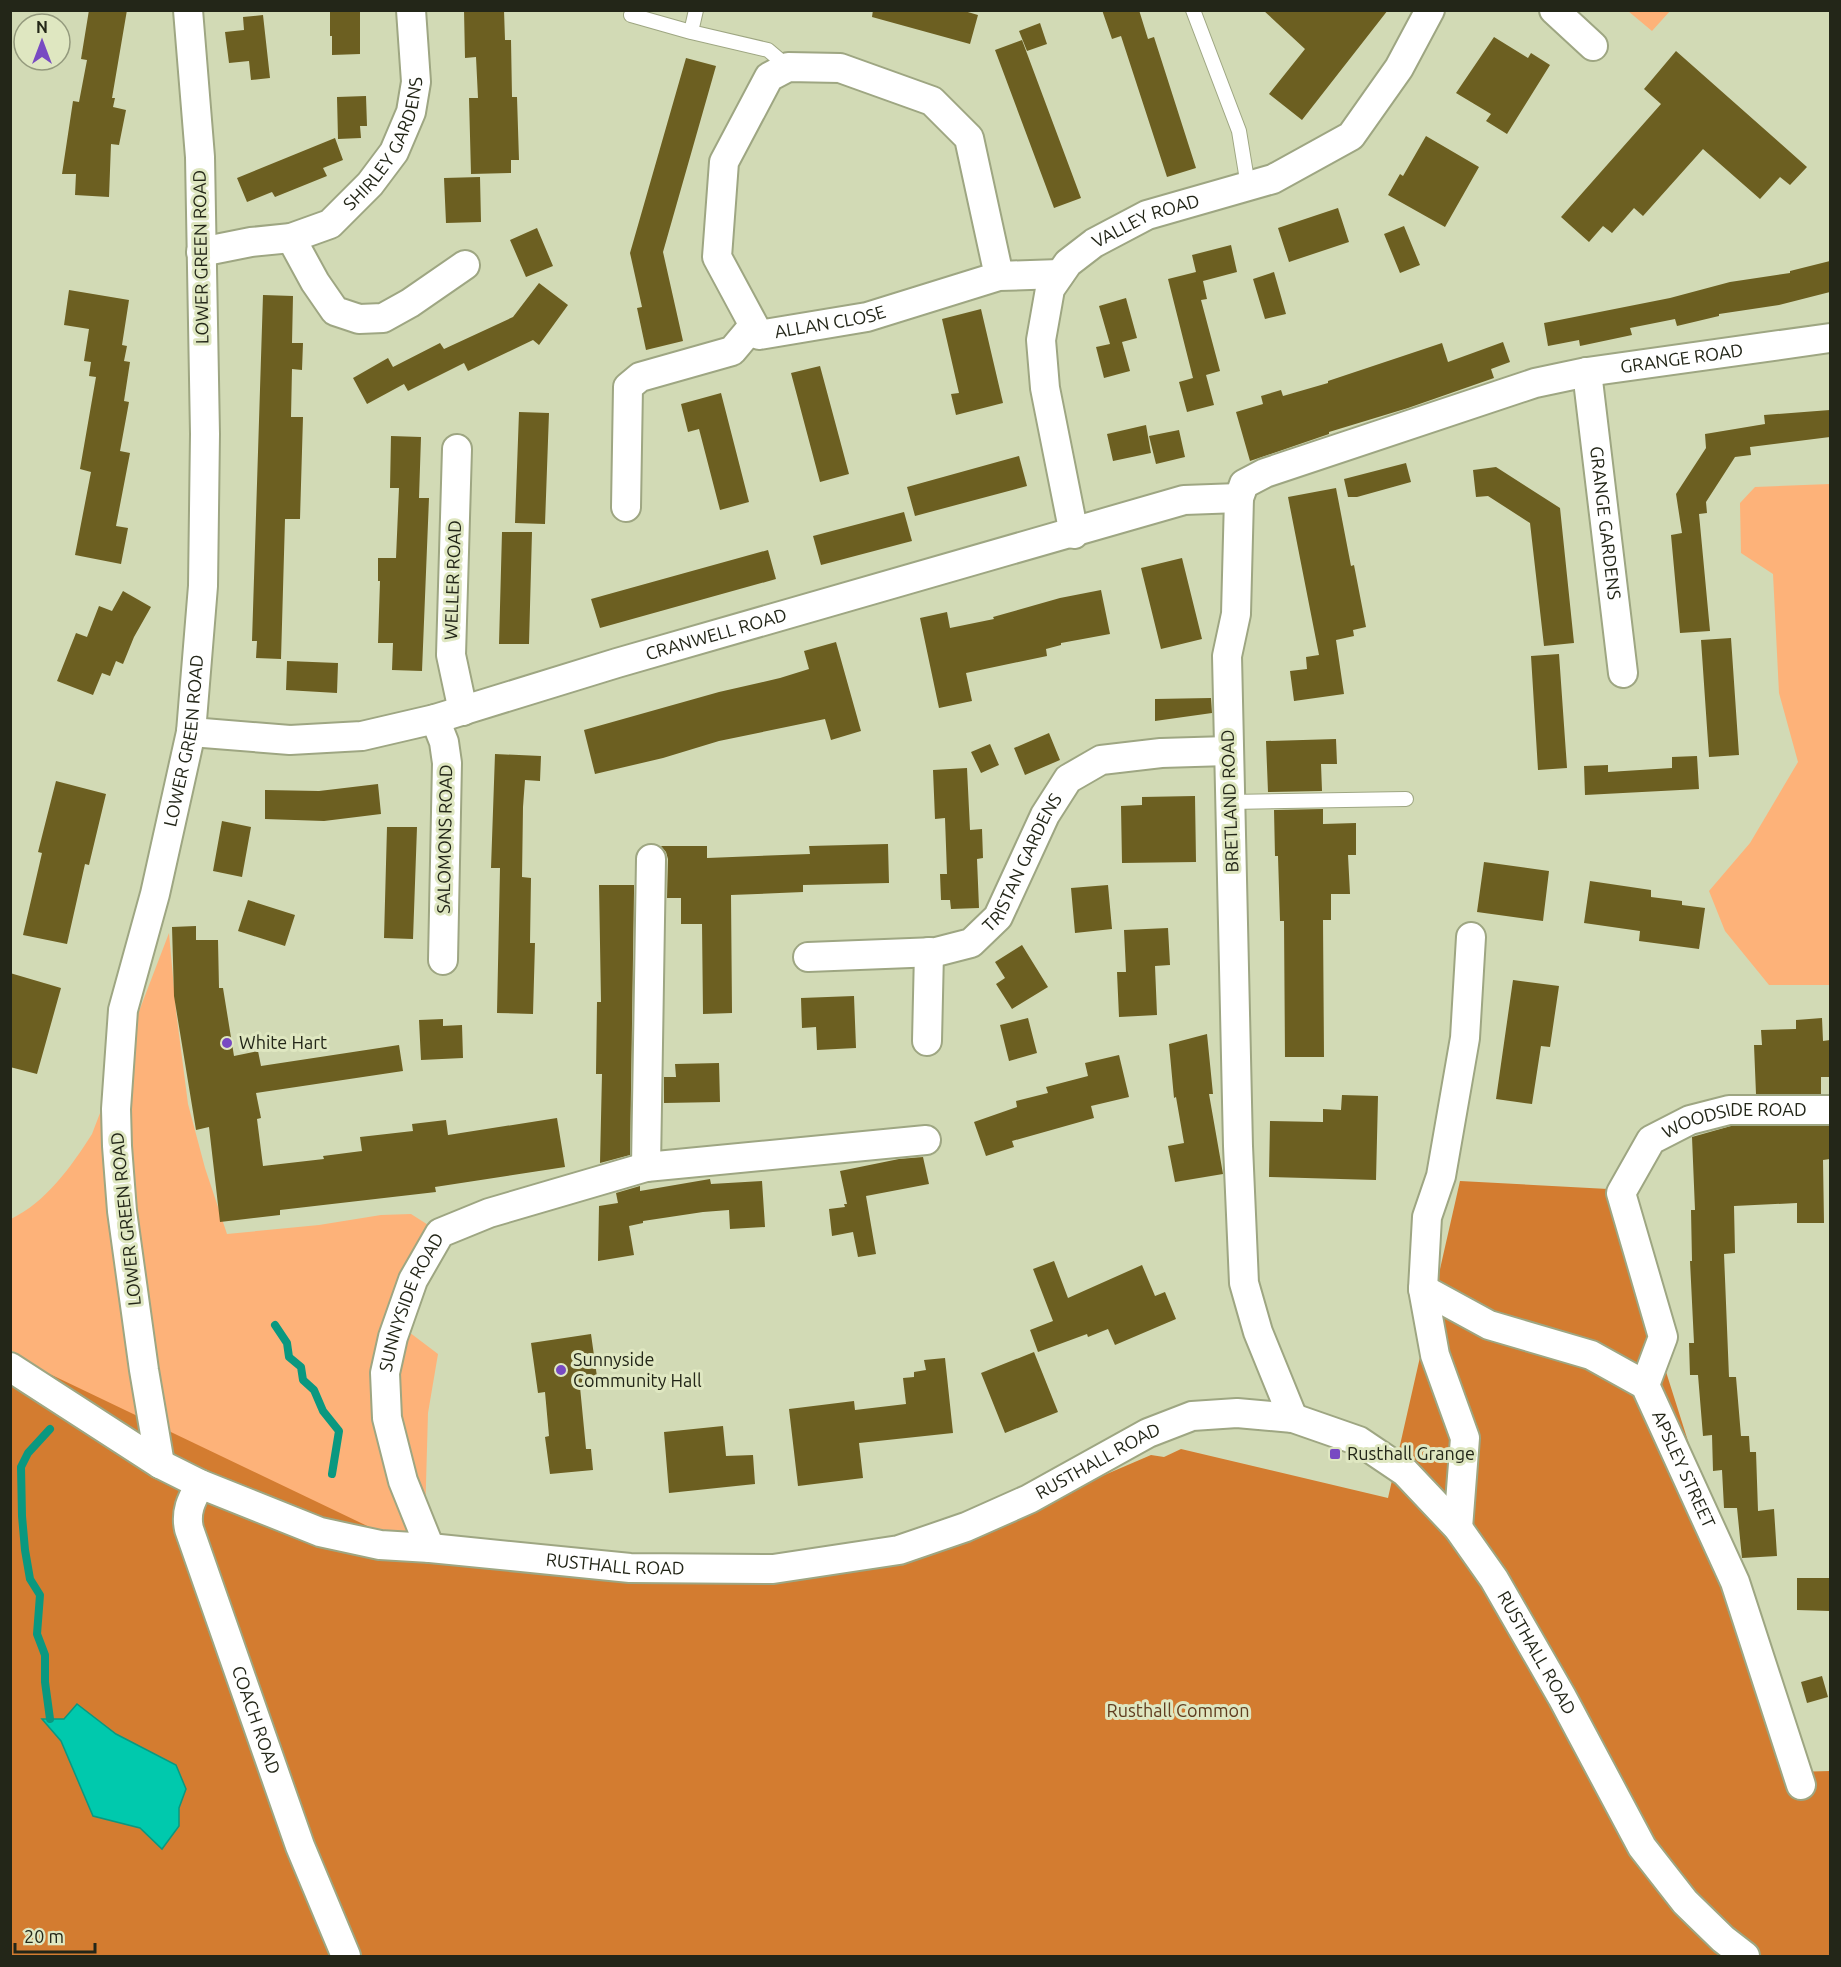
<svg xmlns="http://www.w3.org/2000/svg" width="1841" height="1967" font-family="Ubuntu,sans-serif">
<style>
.green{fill:#fdb279}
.forest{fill:#d37c30}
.water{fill:#00c9ad;stroke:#0a9880;stroke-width:1.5}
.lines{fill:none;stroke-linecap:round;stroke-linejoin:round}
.stream{stroke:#0a9880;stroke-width:8}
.building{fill:#6c5f21}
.lane-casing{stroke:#9ea682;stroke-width:16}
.street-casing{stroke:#9ea682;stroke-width:32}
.lane{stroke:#fff;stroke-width:14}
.street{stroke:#fff;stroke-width:28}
.poi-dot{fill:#784ac2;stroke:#dfe7c1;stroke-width:2}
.labels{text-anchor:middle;stroke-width:6;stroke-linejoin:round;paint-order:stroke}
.street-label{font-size:18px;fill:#232618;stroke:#dfe7c1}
.poi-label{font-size:18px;fill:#232618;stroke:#dfe7c1;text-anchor:start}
.park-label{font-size:18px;fill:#603c1e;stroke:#dfe7c1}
</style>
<rect width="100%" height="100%" fill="#d2dab5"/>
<path class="green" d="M 1628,11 L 1670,11 L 1652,31 Z
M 1830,484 L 1830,985 L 1769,985 L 1725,931 L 1709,891 L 1750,843 L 1798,762 L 1779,693 L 1773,574 L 1741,553 L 1740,503 L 1755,487 Z
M 169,933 L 176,1011 L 188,1104 L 205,1168 L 227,1234 L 319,1225 L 381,1215 L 411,1214 L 433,1228 L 401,1326 L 438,1354 L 428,1413 L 425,1519 L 433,1544 L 361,1530 L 81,1398 L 11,1350 L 11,1219 C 46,1202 71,1167 92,1134 Z"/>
<path class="forest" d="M 1460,1181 L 1608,1189 L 1793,1772 L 1830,1771 L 1830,1956 L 11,1956 L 10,1355 L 430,1556 L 902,1562 L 1151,1455 L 1164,1457 L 1181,1449 L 1388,1498 Z"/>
<path class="water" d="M 77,1704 L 116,1734 L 176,1765 L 186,1789 L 179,1808 L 179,1826 L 162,1849 L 140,1828 L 93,1816 L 61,1741 L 42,1719 L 64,1719 Z"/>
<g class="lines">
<path class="stream" d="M 275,1325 L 287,1343 L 289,1357 L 301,1367 L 303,1380 L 314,1390 L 323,1411 L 339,1431 L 332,1474
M 50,1429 L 28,1453 L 21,1467 L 22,1516 L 25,1550 L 30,1579 L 40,1595 L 37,1634 L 45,1655 L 45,1682 L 50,1719"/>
</g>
<path class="building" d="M 89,10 L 127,10 L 112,98 L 115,98 L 113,107 L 126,110 L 119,145 L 111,144 L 109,197 L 75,195 L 76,174 L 62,174 L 73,101 L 79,102 L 87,60 L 81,59 Z
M 330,10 L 360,10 L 360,54 L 332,55 L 332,36 L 330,36 Z
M 464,10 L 504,10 L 505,40 L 511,40 L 512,97 L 517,97 L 519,160 L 511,160 L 511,173 L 471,174 L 469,98 L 478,98 L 476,57 L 465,58 Z
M 873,10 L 961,10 L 978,15 L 970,44 L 872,17 Z
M 1102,10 L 1139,10 L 1148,39 L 1154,37 L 1196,168 L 1167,177 L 1121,36 L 1112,39 Z
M 1263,10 L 1388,10 L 1302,120 L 1269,94 L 1305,49 Z
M 263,15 L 270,78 L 251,80 L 249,61 L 229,63 L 225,32 L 244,30 L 243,17 Z
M 1040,23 L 1047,44 L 1027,51 L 1019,31 Z
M 1494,37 L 1528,58 L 1531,53 L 1550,65 L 1507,134 L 1486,121 L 1491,114 L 1456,93 Z
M 1022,40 L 1081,198 L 1054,208 L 995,50 Z
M 1676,51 L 1807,167 L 1790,185 L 1780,177 L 1760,199 L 1703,149 L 1643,216 L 1634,208 L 1612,233 L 1603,226 L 1589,242 L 1561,217 L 1661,104 L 1644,89 Z
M 686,58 L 716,66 L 663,252 L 683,341 L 646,350 L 637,308 L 642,307 L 630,253 Z
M 366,96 L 367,126 L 360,126 L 361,138 L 338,139 L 337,97 Z
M 1426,136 L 1479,167 L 1445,227 L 1388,195 L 1400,174 L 1403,176 Z
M 335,138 L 343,160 L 323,168 L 327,176 L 275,197 L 272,192 L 247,202 L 237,178 Z
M 480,177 L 481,222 L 446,223 L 444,178 Z
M 1338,208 L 1349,242 L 1289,262 L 1278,228 Z
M 1404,226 L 1420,265 L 1400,273 L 1384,234 Z
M 537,228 L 553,266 L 526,277 L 510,240 Z
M 1231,245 L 1237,272 L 1203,281 L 1207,299 L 1201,300 L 1220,371 L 1206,375 L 1214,405 L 1187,412 L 1179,382 L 1193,378 L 1168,279 L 1196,272 L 1192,255 Z
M 1830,261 L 1830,292 L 1779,305 L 1719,314 L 1719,316 L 1677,326 L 1675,319 L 1630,328 L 1632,335 L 1580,346 L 1579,340 L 1548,346 L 1544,323 L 1670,298 L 1730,282 L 1790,273 L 1790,271 Z
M 1274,272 L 1286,314 L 1265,319 L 1253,279 Z
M 539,283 L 568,305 L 539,345 L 533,340 L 468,371 L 464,363 L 408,391 L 404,384 L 367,404 L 353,378 L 388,358 L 393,367 L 440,343 L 444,349 L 513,317 Z
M 69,290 L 129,300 L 122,345 L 127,346 L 124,361 L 130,362 L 124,401 L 129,402 L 120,451 L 130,453 L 116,526 L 128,528 L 121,564 L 75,555 L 91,472 L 80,469 L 96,377 L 89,376 L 91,362 L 84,361 L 89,329 L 64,325 Z
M 263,295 L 293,296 L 292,343 L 303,343 L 302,370 L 292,369 L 291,417 L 303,417 L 300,519 L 285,519 L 281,659 L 256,658 L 257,641 L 252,641 Z
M 1126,298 L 1137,338 L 1122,342 L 1130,371 L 1104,378 L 1096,347 L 1110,344 L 1099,306 Z
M 981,309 L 1003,403 L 956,415 L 951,394 L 959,393 L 942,319 Z
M 1503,342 L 1510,362 L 1491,369 L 1494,378 L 1408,408 L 1329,432 L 1329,434 L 1250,461 L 1236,412 L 1263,404 L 1261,396 L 1281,390 L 1283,396 L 1328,383 L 1328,381 L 1442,343 L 1448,362 Z
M 820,366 L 849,474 L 820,482 L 791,373 Z
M 721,393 L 749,502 L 720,510 L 699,429 L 688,432 L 681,404 Z
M 1830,410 L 1830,437 L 1750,447 L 1751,455 L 1735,457 L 1706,502 L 1707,513 L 1699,514 L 1710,631 L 1680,633 L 1671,535 L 1682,533 L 1676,494 L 1706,448 L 1705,434 L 1765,424 L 1764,415 Z
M 519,412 L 549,413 L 545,524 L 515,523 Z
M 1146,425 L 1151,453 L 1113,461 L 1107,434 Z
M 1179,430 L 1185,457 L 1156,464 L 1149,436 Z
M 391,436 L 421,437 L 419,498 L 429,498 L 422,671 L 392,670 L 393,643 L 378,643 L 380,581 L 378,581 L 378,558 L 396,558 L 399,488 L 390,488 Z
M 1019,456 L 1027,486 L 915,516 L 907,487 Z
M 1406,463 L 1411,482 L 1357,497 L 1348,497 L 1344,479 Z
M 1496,467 L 1560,508 L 1574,643 L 1544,646 L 1530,523 L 1488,496 L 1476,497 L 1473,470 Z
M 1336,488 L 1351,566 L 1354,565 L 1366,627 L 1353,630 L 1354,636 L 1336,640 L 1344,694 L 1294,701 L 1290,671 L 1307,669 L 1306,657 L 1319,655 L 1288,497 Z
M 904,512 L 912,541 L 821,565 L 813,536 Z
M 502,532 L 532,532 L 529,644 L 499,644 Z
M 768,550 L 776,579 L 600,628 L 591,599 Z
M 1182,558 L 1202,639 L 1161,649 L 1141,568 Z
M 1101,590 L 1110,634 L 1061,643 L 1061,645 L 1046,649 L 1047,656 L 966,673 L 972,701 L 939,708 L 920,618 L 947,612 L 950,628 L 994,619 L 993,617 L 1060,598 Z
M 123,591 L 151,607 L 134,637 L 123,664 L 116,661 L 110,676 L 102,673 L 93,695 L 57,681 L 76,633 L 87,637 L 99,606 L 112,611 Z
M 1731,638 L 1739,755 L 1709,757 L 1701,640 Z
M 836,642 L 861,731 L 831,740 L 825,719 L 719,741 L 663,758 L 595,774 L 584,730 L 719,692 L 780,678 L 809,669 L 804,651 Z
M 1559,654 L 1567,768 L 1538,770 L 1531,656 Z
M 287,661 L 338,663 L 337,693 L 286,690 Z
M 1211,698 L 1212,713 L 1155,721 L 1155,699 Z
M 1049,733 L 1060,760 L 1025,775 L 1014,748 Z
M 1336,739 L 1337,764 L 1321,764 L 1322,791 L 1268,792 L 1266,741 Z
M 990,744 L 999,765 L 981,773 L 971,752 Z
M 495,754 L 541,756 L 540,781 L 525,780 L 523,807 L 522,877 L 531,878 L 530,943 L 535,943 L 533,1014 L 497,1013 L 500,868 L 491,868 Z
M 1697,756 L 1699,789 L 1585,795 L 1584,766 L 1608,765 L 1608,772 L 1672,768 L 1672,757 Z
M 967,768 L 970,830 L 982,829 L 983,858 L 977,859 L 979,908 L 951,909 L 950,900 L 941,900 L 940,874 L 947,874 L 945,818 L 935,819 L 933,770 Z
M 56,781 L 106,794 L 89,865 L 85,864 L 67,944 L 23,935 L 42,853 L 38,852 Z
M 378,784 L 381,814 L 324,821 L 265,819 L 265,790 L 319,791 Z
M 1195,796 L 1196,862 L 1122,863 L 1121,806 L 1142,805 L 1142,797 Z
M 1323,809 L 1323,824 L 1356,823 L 1356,855 L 1348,855 L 1350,894 L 1331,894 L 1331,920 L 1323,920 L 1324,1057 L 1285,1057 L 1284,921 L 1280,921 L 1278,856 L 1275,856 L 1274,810 Z
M 222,821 L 251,827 L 242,877 L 213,871 Z
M 387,827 L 417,827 L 413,939 L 384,938 Z
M 888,844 L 889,883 L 803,885 L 803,892 L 731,895 L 732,1013 L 703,1014 L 702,924 L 681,924 L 681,898 L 667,898 L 668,859 L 666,852 L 661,846 L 707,846 L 707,858 L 810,854 L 809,846 Z
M 1484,862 L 1549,871 L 1543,921 L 1477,912 Z
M 1590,881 L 1651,890 L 1651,897 L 1682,901 L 1682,905 L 1705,908 L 1699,949 L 1639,941 L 1640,931 L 1584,923 Z
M 599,885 L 634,885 L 634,892 L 630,1155 L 600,1163 L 602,1074 L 596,1074 L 597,1002 L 601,1002 Z
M 1108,885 L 1112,929 L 1075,933 L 1071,888 Z
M 248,900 L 295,915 L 285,946 L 238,931 Z
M 196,926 L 196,940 L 218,940 L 219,988 L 223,988 L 234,1056 L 258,1051 L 261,1066 L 399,1045 L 403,1071 L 256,1093 L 261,1118 L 257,1119 L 263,1166 L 324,1159 L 323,1156 L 362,1151 L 360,1137 L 413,1131 L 412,1124 L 446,1120 L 448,1135 L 557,1118 L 565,1167 L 435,1187 L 436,1192 L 280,1210 L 280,1215 L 220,1222 L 209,1127 L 196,1130 L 174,996 L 172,927 Z
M 1168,928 L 1170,965 L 1155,966 L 1157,1015 L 1119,1017 L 1117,972 L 1126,972 L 1124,930 Z
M 1022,945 L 1048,987 L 1012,1009 L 996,984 L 1005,978 L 995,962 Z
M 10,973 L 61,988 L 37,1074 L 10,1067 Z
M 1513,980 L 1559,986 L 1550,1047 L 1541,1046 L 1532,1104 L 1496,1099 Z
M 854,996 L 856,1048 L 817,1050 L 816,1027 L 802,1028 L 801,998 Z
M 1028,1018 L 1037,1053 L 1009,1061 L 1000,1025 Z
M 1822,1018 L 1823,1041 L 1830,1040 L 1830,1077 L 1821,1077 L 1821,1094 L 1756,1094 L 1754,1045 L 1762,1045 L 1761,1030 L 1796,1029 L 1796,1020 Z
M 443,1019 L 443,1026 L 462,1025 L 463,1058 L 421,1060 L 419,1020 Z
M 1207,1034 L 1213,1094 L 1209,1094 L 1223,1174 L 1175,1182 L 1168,1146 L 1184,1143 L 1176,1097 L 1174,1098 L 1169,1044 Z
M 1119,1055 L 1129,1097 L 1091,1106 L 1094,1118 L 1012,1141 L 1014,1147 L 986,1156 L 974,1122 L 1017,1107 L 1016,1101 L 1048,1093 L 1046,1087 L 1088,1076 L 1085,1063 Z
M 719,1063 L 720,1102 L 664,1103 L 664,1077 L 676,1077 L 675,1064 Z
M 1342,1095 L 1378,1096 L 1376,1180 L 1269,1177 L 1270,1121 L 1323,1122 L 1323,1109 L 1341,1110 Z
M 1731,1126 L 1830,1126 L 1830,1159 L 1823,1160 L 1824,1223 L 1797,1223 L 1797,1203 L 1734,1206 L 1735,1253 L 1724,1254 L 1729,1377 L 1736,1377 L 1741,1436 L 1749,1436 L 1750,1452 L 1756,1452 L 1758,1511 L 1774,1509 L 1777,1556 L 1742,1558 L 1737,1508 L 1724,1508 L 1722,1470 L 1713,1471 L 1712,1435 L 1703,1436 L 1698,1375 L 1690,1375 L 1689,1343 L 1694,1343 L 1690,1261 L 1692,1261 L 1691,1210 L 1695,1210 L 1692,1137 Z
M 923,1157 L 929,1184 L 866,1196 L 876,1254 L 858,1257 L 853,1232 L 832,1236 L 829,1209 L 845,1207 L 844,1204 L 847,1204 L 840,1171 L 899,1159 Z
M 710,1179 L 711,1184 L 762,1181 L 765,1227 L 730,1229 L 729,1210 L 703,1212 L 643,1221 L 643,1223 L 629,1226 L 634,1255 L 598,1261 L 599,1206 L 618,1203 L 616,1193 L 640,1186 L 640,1191 Z
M 1054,1261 L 1068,1298 L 1142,1265 L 1155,1296 L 1165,1292 L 1176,1319 L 1115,1345 L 1108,1329 L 1088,1337 L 1087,1334 L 1038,1352 L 1030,1330 L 1053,1321 L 1033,1269 Z
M 591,1334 L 598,1384 L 580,1387 L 586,1449 L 591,1449 L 593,1470 L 550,1474 L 545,1437 L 549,1436 L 545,1392 L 538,1393 L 531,1343 Z
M 1034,1352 L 1058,1412 L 1005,1433 L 981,1373 Z
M 945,1358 L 953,1433 L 859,1443 L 863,1478 L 798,1486 L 789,1409 L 854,1401 L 855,1410 L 906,1404 L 903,1378 L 914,1377 L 914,1372 L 926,1370 L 924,1360 Z
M 723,1426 L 726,1456 L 753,1455 L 755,1484 L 669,1493 L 664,1432 Z
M 1797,1578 L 1830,1578 L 1830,1611 L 1797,1610 Z
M 1822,1676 L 1828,1697 L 1807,1703 L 1801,1682 Z"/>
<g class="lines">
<g class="lane-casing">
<path id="lane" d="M 696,10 L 691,32 L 768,50 L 788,67
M 1193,10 L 1239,131 L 1248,186
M 631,15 L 691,32
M 1231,802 L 1406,799"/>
</g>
<g class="street-casing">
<g id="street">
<path d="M 1554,10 L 1593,46"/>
<path d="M 291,238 L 315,282 L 335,311 L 359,319 L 383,318 L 410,303 L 465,265"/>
<path id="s1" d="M 201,252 L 251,242 L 291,238 L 330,224 L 370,184 L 394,152 L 411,112 L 416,82 L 411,10"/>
<path id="s2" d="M 999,276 L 969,138 L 932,101 L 840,68 L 788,67 L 769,77 L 724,162 L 717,257 L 759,335 L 867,317 L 999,276 L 1060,274"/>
<path id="s3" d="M 1587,372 L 1623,673"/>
<path d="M 457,449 L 451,655 L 463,711"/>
<path d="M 626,507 L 628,387 L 640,377 L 732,351 L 753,326"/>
<path id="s4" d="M 1074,534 L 1045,388 L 1041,340 L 1050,289 L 1068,263 L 1094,243 L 1147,215 L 1273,179 L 1351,136 L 1399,68 L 1430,10"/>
<path d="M 435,719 L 444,742 L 447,763 L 443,960"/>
<path id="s5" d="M 191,732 L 290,740 L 362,736 L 435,719 L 617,663 L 1184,500 L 1239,498"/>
<path id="s6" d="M 808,957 L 936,952 L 971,943 L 998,917 L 1045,815 L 1068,779 L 1101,760 L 1161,753 L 1228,751"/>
<path d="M 927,1041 L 929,952"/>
<path d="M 646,1167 L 651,859"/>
<path id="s7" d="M 1423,1289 L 1489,1325 L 1591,1355 L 1645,1385 L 1735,1582 L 1801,1785"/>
<path id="s8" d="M 10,1367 L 160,1464 L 200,1484 L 320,1532 L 380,1545 L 430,1548 L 630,1568 L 773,1569 L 899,1550 L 966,1527 L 1029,1499 L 1148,1433 L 1192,1416 L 1237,1413 L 1293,1418 L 1359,1441 L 1405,1472 L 1458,1528 L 1494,1579 L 1562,1697 L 1642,1847 L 1685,1902 L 1723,1939 L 1745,1956"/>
<path id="s9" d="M 1645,1385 L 1663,1337 L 1621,1193 L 1651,1140 L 1690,1120 L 1729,1110 L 1830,1110"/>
<path id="s10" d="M 1293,1418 L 1258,1332 L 1244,1283 L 1238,1146 L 1227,656 L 1236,614 L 1239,498 L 1244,484 L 1265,473 L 1535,383 L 1587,372 L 1830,338"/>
<path id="s11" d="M 160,1464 L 144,1370 L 122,1211 L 117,1146 L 116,1109 L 123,1010 L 155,894 L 191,732 L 203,586 L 205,434 L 200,157 L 188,10"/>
<path id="s12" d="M 200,1484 C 192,1499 185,1511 189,1529 L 300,1846 L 346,1956"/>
<path d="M 1458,1528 L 1465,1438 L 1435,1355 L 1423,1289 L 1427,1217 L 1441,1176 L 1465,1038 L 1471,937"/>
<path id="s13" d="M 430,1548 L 403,1481 L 387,1418 L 385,1373 L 393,1337 L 413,1280 L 440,1233 L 489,1213 L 646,1167 L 926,1140"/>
</g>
</g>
<use href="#lane" class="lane"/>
<use href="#street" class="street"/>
</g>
<g class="poi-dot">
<circle cx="227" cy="1043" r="6"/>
<circle cx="561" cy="1370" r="6"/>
<rect x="1329" y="1448" width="12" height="12" rx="3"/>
</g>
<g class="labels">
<g class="street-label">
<text dy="6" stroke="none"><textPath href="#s1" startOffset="232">SHIRLEY GARDENS</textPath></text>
<text dy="6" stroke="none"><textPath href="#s4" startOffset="370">VALLEY ROAD</textPath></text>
<text transform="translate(201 257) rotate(-91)" y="6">LOWER GREEN ROAD</text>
<text dy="6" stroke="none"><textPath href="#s2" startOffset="717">ALLAN CLOSE</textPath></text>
<text dy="6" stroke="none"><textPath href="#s10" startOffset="1402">GRANGE ROAD</textPath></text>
<text dy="6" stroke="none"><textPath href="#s3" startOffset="152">GRANGE GARDENS</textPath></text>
<text transform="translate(453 580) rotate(-88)" y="6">WELLER ROAD</text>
<text dy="6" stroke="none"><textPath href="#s5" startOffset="540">CRANWELL ROAD</textPath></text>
<text dy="6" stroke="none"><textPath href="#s11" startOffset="734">LOWER GREEN ROAD</textPath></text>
<text transform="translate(1230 801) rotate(-92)" y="6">BRETLAND ROAD</text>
<text transform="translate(445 839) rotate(-89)" y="6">SALOMONS ROAD</text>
<text dy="6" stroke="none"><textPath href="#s6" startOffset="261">TRISTAN GARDENS</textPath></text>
<text dy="6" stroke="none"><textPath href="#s9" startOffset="350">WOODSIDE ROAD</textPath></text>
<text transform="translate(126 1219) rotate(-96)" y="6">LOWER GREEN ROAD</text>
<text dy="6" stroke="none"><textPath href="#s13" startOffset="258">SUNNYSIDE ROAD</textPath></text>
<text dy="6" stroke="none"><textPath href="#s8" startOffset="1154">RUSTHALL ROAD</textPath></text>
<text dy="6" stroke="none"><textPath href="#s7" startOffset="336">APSLEY STREET</textPath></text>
<text dy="6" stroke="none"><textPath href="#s8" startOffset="650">RUSTHALL ROAD</textPath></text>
<text dy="6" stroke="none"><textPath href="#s8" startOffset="1710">RUSTHALL ROAD</textPath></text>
<text dy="6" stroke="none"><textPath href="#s12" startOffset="250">COACH ROAD</textPath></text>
</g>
<g class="poi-label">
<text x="239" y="1049">White Hart</text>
<text x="573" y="1366">Sunnyside<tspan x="573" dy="21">Community Hall</tspan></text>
<text x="1347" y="1460">Rusthall Grange</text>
</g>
<g class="park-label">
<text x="1178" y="1717">Rusthall Common</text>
</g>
</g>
<rect width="1841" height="1967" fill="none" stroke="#232618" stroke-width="24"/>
<g transform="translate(42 42)"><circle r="28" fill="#dfe7c1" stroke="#949a7d" stroke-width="1.5"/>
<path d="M0-4.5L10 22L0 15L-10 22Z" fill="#784ac2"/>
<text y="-9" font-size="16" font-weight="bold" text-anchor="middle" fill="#232618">N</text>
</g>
<path d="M15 1943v9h80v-9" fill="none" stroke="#232618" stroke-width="3"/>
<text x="24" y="1943" font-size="18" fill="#232618" stroke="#dfe7c1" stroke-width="4.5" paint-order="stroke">20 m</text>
</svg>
